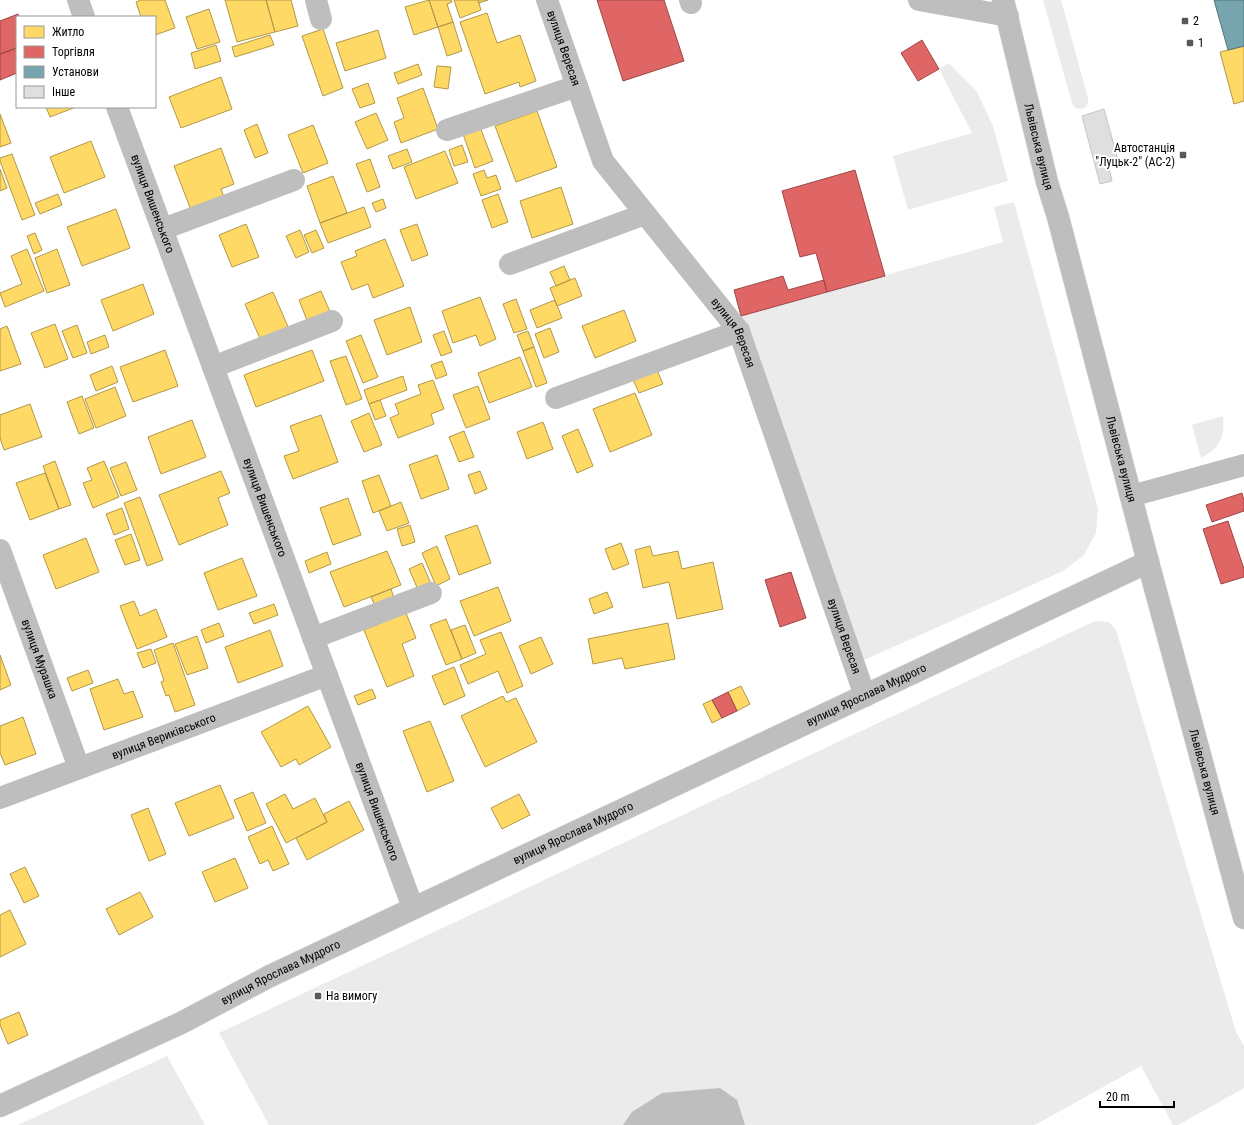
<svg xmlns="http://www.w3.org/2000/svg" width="1244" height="1125" font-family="'Roboto Condensed',sans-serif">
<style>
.green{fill:#ebebeb}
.water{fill:#bebebe}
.homes{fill:#ffd966;stroke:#b29847}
.shops{fill:#e06666;stroke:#9d4747}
.public{fill:#76a5af;stroke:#53747a}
.building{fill:#dfdfdf;stroke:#c6c6c6}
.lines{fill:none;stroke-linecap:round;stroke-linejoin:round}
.major-casing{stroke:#dbdbdb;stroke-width:23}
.minor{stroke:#bebebe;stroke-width:22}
.major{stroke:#bebebe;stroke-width:22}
.poi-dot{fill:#595959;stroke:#fff;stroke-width:1.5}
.labels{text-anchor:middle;stroke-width:4;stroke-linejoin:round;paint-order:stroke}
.poi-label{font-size:12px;fill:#000;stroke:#fff;text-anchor:start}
.street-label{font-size:12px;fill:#000;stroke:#fff}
</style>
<rect width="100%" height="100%" fill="#fff"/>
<path class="green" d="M 1043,0 L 1061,0 L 1088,98 L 1088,103 L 1085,108 C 1079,110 1075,109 1072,103 Z
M 949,63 L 977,92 L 993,126 L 1008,181 L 908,210 L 893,156 L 972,133 L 939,69 Z
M 1014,202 L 1098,509 L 1096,533 L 1084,555 L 1063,571 L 864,660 L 741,316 L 1003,242 L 994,207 Z
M 1223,416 C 1223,421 1224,427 1223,432 C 1221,444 1211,453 1201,458 L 1192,425 Z
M 1095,621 L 1109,622 L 1116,630 L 1236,1032 L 1244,1046 L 1244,1088 L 1178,1125 L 1173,1125 L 1141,1066 L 1035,1125 L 269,1125 L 219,1033 Z
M 167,1056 L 205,1125 L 18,1125 Z"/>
<path class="water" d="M 720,1088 L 737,1100 L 745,1125 L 623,1125 L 632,1112 L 662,1093 Z"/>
<path class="homes" d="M 141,0 L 165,0 L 175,28 L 155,35 L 155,17 L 141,17 L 136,2 Z
M 225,0 L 266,0 L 275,32 L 237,42 Z
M 266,0 L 291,0 L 298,26 L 275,32 Z
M 429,0 L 451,0 L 452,2 L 447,4 L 453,22 L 438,27 Z
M 429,0 L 438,27 L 414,35 L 405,7 Z
M 454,0 L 478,0 L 481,10 L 460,18 Z
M 478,0 L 488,0 L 479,3 Z
M 209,9 L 220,42 L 197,49 L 186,17 Z
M 487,13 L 497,43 L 520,35 L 536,81 L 520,87 L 519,82 L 485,94 L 460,22 Z
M 453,22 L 462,51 L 447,56 L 438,27 Z
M 323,29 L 343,88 L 323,96 L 302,36 Z
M 378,30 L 386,58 L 345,71 L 336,43 Z
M 270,35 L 274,45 L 235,57 L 232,47 Z
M 216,45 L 221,61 L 195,69 L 191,53 Z
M 1244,46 L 1244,101 L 1234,104 L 1220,52 Z
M 418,64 L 422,75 L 398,84 L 394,73 Z
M 437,66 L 451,67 L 448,89 L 434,87 Z
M 221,77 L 232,109 L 181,128 L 169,97 Z
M 368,83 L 375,103 L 360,108 L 352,89 Z
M 423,88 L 438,129 L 401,143 L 394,122 L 404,118 L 397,98 Z
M 46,107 L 76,107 L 50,117 Z
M 537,111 L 557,167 L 516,182 L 495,126 Z
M 376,113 L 388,140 L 367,149 L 355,122 Z
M 0,114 L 11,143 L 0,147 Z
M 257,124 L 268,153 L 255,158 L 244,130 Z
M 313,125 L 328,163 L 303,173 L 288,135 Z
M 480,127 L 493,161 L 475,168 L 463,134 Z
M 91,141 L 105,177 L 64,193 L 50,157 Z
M 462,145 L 468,162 L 454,166 L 449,150 Z
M 221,148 L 234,184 L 221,189 L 224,197 L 191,210 L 174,166 Z
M 407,149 L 412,162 L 393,169 L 388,156 Z
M 445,151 L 458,183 L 416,199 L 404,167 Z
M 12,154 L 35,215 L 22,220 L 0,161 L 0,158 Z
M 370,159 L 380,187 L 367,192 L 356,164 Z
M 0,169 L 7,188 L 0,191 Z
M 484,170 L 487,178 L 496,175 L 501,189 L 481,196 L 473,174 Z
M 333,176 L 347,213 L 320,223 L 307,186 Z
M 561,187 L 573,224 L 532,238 L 520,201 Z
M 58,194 L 62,205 L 40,214 L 35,203 Z
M 498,194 L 508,222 L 492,228 L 482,200 Z
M 383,199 L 386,208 L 376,212 L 372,203 Z
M 364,207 L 371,227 L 328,243 L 320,223 Z
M 116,209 L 130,248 L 82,266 L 67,227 Z
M 246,224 L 259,257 L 232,267 L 219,235 Z
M 417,224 L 428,255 L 412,261 L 400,230 Z
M 300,230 L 309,252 L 296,258 L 286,236 Z
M 316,230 L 324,248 L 312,253 L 304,235 Z
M 35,233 L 42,250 L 34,254 L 27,236 Z
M 385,239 L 404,286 L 373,298 L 368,284 L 352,290 L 341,262 L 357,256 L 355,251 Z
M 27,249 L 44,291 L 5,307 L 0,293 L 22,284 L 11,256 Z
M 57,249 L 70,285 L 47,293 L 35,258 Z
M 564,266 L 570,280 L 556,286 L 550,272 Z
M 575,278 L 582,296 L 557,306 L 550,288 Z
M 143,284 L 154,314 L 113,331 L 101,300 Z
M 321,291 L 331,314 L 308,323 L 299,300 Z
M 273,292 L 289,329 L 261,341 L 245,304 Z
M 480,297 L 496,339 L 480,346 L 476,335 L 453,343 L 442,311 Z
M 516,299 L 527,329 L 514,333 L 503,304 Z
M 555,300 L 562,318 L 537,328 L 530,310 Z
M 410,307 L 422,342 L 387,355 L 374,320 Z
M 624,310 L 636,341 L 595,358 L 582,326 Z
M 55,324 L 68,359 L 45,368 L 31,333 Z
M 77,325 L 87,353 L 73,358 L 62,331 Z
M 7,326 L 21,364 L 0,371 L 0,329 Z
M 550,328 L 559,352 L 544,358 L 535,334 Z
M 444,331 L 452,352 L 441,356 L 433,335 Z
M 528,331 L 534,347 L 523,351 L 517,335 Z
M 105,335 L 109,347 L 91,354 L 87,342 Z
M 361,335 L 378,377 L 363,383 L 346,341 Z
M 534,347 L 547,383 L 536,387 L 523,351 Z
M 165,350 L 178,386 L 133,402 L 120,367 Z
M 312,350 L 324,381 L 256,407 L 244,375 Z
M 346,356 L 362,399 L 346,405 L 330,361 Z
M 520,357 L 532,387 L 489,403 L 478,373 Z
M 442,361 L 447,375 L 436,379 L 431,365 Z
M 112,366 L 118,382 L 96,391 L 90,375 Z
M 657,370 L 663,384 L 639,393 L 633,379 Z
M 403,376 L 407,390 L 369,404 L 364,390 Z
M 433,380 L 444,409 L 431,414 L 434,424 L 398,438 L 390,418 L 399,414 L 395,404 L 421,394 L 418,385 Z
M 478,386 L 490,419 L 466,428 L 453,395 Z
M 115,387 L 126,416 L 96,428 L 85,399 Z
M 635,393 L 652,435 L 610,452 L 593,409 Z
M 82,396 L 94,428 L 79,434 L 67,402 Z
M 380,400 L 386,416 L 375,420 L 369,404 Z
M 30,404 L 42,437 L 4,450 L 0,438 L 0,415 Z
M 369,413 L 382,445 L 364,452 L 351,421 Z
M 321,415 L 338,462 L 293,479 L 284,456 L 299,451 L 290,426 Z
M 192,420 L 206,457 L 161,474 L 148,437 Z
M 543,422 L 553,449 L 527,459 L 517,432 Z
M 578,429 L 593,466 L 577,473 L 562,436 Z
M 464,431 L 474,457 L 459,462 L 449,437 Z
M 437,455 L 449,489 L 421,499 L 409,465 Z
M 55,461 L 71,505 L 59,509 L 43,466 Z
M 104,461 L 119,497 L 93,508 L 83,483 L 92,480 L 87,468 Z
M 126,462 L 137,490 L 121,496 L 110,468 Z
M 221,471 L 230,493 L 218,498 L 228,525 L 179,545 L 159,495 Z
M 480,471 L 487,489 L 475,494 L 468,475 Z
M 45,473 L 59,509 L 30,520 L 16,483 Z
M 379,475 L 391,506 L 373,513 L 362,481 Z
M 140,497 L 163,560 L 147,566 L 124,503 Z
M 348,498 L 361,535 L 333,545 L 320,508 Z
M 401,502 L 409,523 L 387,531 L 379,511 Z
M 122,508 L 129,529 L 114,535 L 106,514 Z
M 410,525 L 415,542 L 402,546 L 397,529 Z
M 477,525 L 491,563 L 459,575 L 445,536 Z
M 131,534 L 140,560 L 125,565 L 115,540 Z
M 86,538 L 99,572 L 56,589 L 43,555 Z
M 621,543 L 629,564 L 613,570 L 605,549 Z
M 437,546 L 450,579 L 436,586 L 422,553 Z
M 650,546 L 653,556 L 678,551 L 682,569 L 713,562 L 723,609 L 677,619 L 669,582 L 643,588 L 635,550 Z
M 387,551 L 401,585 L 344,607 L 330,572 Z
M 327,552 L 331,564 L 309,573 L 305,561 Z
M 242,558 L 257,596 L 218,610 L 204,573 Z
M 422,563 L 432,586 L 419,592 L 409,569 Z
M 498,587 L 511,621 L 474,636 L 460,601 Z
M 391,589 L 395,601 L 376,608 L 371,597 Z
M 607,592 L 613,607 L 594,614 L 589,599 Z
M 134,601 L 140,616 L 156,609 L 167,637 L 137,649 L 120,606 Z
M 274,604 L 278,615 L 254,624 L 249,613 Z
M 406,613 L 416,638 L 402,644 L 414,676 L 387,687 L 364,630 Z
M 446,619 L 462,659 L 446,665 L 430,625 Z
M 219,623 L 224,636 L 206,643 L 201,630 Z
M 668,623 L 675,659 L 625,669 L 622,658 L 593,664 L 588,639 Z
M 465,625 L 476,653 L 462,659 L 451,630 Z
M 270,630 L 283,666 L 238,683 L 225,647 Z
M 501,632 L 523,686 L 507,693 L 498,671 L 468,684 L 460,665 L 486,654 L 480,640 Z
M 197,636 L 208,668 L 187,675 L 175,644 Z
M 541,637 L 553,664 L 531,674 L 519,646 Z
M 173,643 L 195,705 L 175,712 L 169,695 L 166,696 L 161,682 L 164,681 L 154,650 Z
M 151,649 L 156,663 L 143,668 L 137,653 Z
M 0,655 L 11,685 L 0,690 Z
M 454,667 L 465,696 L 444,705 L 432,676 Z
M 88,670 L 93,683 L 72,691 L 67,678 Z
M 118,679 L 124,694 L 133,691 L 143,717 L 104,730 L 90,689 Z
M 741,686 L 750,704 L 737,711 L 728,692 Z
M 372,689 L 376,698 L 358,705 L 354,696 Z
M 503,696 L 506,702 L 516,698 L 537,742 L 485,767 L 461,716 Z
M 712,700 L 722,718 L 712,723 L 703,704 Z
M 308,706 L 331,747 L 299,765 L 296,759 L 281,767 L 261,732 Z
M 23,717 L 36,754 L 5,765 L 0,753 L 0,726 Z
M 430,721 L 454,781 L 427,792 L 403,731 Z
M 220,785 L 234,818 L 189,836 L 175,803 Z
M 253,792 L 266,823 L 247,831 L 234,800 Z
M 285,794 L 293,809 L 315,798 L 327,822 L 286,843 L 266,804 Z
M 519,794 L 530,815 L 502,829 L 491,808 Z
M 349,801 L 364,830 L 307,860 L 296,838 L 327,822 L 324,814 Z
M 148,808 L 166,854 L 149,861 L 131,815 Z
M 272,826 L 289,864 L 273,871 L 268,860 L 260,864 L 248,837 Z
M 235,858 L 248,888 L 215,902 L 202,872 Z
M 25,867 L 39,896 L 24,903 L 10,874 Z
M 140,892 L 153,917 L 119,935 L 106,909 Z
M 10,910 L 26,944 L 0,957 L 0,915 Z
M 19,1012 L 28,1035 L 8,1044 L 0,1025 L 0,1020 Z"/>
<path class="shops" d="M 597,0 L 664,0 L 684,61 L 623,81 Z
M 18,14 L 19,17 L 17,17 L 17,48 L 0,54 L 0,21 Z
M 922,40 L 939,69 L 918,81 L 901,53 Z
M 17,48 L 17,73 L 0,80 L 0,54 Z
M 855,170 L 885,276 L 827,292 L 816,253 L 800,257 L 782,191 Z
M 783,276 L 788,290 L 824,280 L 827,292 L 741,316 L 734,290 Z
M 1242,493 L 1244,501 L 1244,511 L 1212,522 L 1206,505 Z
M 1228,521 L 1244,569 L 1244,577 L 1221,584 L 1203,529 Z
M 791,572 L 806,618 L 780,627 L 765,580 Z
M 728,692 L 737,711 L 722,718 L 712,700 Z"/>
<path class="public" d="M 1214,0 L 1244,0 L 1244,46 L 1228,50 Z"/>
<path class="building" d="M 1104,109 L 1118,160 L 1108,163 L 1112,181 L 1100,184 L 1082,116 Z"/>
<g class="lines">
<g class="major-casing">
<g id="major">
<path id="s5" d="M 1003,0 L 1047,182 L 1058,217 L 1148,562 L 1244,918"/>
<path id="s6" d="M 0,1106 L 181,1023 L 270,976 L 1148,562"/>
</g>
</g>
<g class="minor">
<path d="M 78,0 L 84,17"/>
<path d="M 316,0 L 321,19"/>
<path id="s1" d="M 547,0 L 603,161 L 739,331 L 865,696"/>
<path d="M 690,0 L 691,3"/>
<path d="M 919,0 L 1008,16"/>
<path id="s2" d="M 117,107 L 413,908"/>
<path d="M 447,130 L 577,86"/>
<path d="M 163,229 L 294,180"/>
<path d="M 510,264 L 645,214"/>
<path d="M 213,367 L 332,321"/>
<path d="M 556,398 L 739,331"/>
<path d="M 1131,496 L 1244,465"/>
<path id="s3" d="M 0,550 L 79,768"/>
<path d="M 313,638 L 431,593"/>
<path id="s4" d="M 0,798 L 327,675"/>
</g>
<use href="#major" class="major"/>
</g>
<g class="poi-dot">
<rect x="1181" y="17" width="8" height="8" rx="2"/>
<rect x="1186" y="39" width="8" height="8" rx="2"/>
<rect x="1179" y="151" width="8" height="8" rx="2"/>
<rect x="314" y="992" width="8" height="8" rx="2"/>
</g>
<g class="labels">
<g class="poi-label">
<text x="1193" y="25">2</text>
<text x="1198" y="47">1</text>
<text x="1175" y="152" text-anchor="end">Автостанція<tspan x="1175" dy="14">"Луцьк-2" (АС-2)</tspan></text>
<text x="326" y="1000">На вимогу</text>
</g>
<g class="street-label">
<text dy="4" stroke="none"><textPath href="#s1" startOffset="51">вулиця Вересая</textPath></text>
<text dy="4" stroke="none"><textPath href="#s5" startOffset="151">Львівська вулиця</textPath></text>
<text dy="4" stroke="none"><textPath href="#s2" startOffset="103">вулиця Вишенського</textPath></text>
<text dy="4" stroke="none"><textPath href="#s1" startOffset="387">вулиця Вересая</textPath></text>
<text dy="4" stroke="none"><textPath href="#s5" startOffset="474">Львівська вулиця</textPath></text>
<text dy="4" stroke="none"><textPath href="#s2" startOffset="427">вулиця Вишенського</textPath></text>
<text dy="4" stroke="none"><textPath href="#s1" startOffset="711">вулиця Вересая</textPath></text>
<text dy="4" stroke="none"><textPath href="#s3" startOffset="116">вулиця Мурашка</textPath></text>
<text dy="4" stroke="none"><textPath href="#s6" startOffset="959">вулиця Ярослава Мудрого</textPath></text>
<text dy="4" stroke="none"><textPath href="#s4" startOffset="175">вулиця Вериківського</textPath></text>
<text dy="4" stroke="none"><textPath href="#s5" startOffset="798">Львівська вулиця</textPath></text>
<text dy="4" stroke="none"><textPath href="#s2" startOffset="751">вулиця Вишенського</textPath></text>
<text dy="4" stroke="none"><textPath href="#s6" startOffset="635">вулиця Ярослава Мудрого</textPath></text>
<text dy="4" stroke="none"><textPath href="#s6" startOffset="311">вулиця Ярослава Мудрого</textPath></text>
</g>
</g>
<rect x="16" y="16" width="140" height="92" fill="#ffffff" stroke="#999999"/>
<rect x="24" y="26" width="20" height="12" fill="#ffd966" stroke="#999999"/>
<text x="52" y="36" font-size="12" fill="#000000">Житло</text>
<rect x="24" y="46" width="20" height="12" fill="#e06666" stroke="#999999"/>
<text x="52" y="56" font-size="12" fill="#000000">Торгівля</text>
<rect x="24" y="66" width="20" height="12" fill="#76a5af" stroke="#999999"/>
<text x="52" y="76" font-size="12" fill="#000000">Установи</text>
<rect x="24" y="86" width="20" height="12" fill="#dfdfdf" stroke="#999999"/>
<text x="52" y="96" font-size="12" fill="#000000">Інше</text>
<path d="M1100 1101v6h74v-6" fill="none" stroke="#000000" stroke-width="2"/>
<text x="1106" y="1101" font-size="12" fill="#000000" stroke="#ffffff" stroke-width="3" paint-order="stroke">20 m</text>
</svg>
